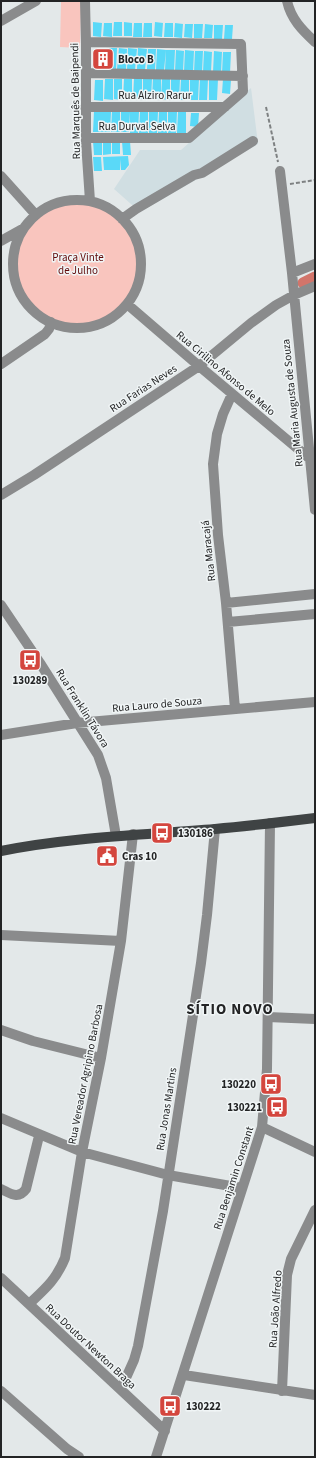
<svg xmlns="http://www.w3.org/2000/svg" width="316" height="1458" font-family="'Source Sans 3',sans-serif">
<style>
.built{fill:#d0dee2}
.green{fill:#f9c5be}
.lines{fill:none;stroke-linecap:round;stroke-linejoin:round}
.canal{stroke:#d2756b;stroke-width:11}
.building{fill:#5ad9f8}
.path{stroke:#7e8182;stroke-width:2;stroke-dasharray:4 2;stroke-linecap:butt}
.minor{stroke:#8a8b8c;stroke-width:10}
.major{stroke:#3f4344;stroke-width:10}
.labels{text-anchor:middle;stroke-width:3;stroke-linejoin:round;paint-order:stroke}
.poi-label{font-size:11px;font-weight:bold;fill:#232425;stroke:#f0f5f6;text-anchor:start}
.street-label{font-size:11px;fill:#232425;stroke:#f0f5f6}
.park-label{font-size:11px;fill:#610a0a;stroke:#f0f5f6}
.district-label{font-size:15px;font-weight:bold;letter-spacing:1px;fill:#232425;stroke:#f0f5f6}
</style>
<rect width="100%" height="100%" fill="#e3e8e9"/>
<path class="built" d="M 251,88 L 258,144 L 140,212 L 114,189 L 140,150 L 181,150 Z"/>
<path class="green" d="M 61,1 L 81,1 L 80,48 L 60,47 Z
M13 264a64 64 0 1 1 128 0a64 64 0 1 1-128 0Z"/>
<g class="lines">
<path class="canal" d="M 303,283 L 315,277"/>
</g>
<path class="building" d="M 93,22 L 102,23 L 101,37 L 93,36 Z
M 114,22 L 122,22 L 122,36 L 113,36 Z
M 124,22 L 132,23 L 132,36 L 124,36 Z
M 155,22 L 163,23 L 162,37 L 154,36 Z
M 104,23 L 112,23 L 112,37 L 103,36 Z
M 134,23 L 142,23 L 142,37 L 133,37 Z
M 144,23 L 152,23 L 152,37 L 143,37 Z
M 165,23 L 173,23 L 173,37 L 164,37 Z
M 175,23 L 183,24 L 182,38 L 174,37 Z
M 185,24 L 193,24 L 192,38 L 184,37 Z
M 194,24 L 203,24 L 202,38 L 194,38 Z
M 205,24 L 213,25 L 212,38 L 204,38 Z
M 214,25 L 223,25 L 222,39 L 214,39 Z
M 225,25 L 233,25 L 232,39 L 224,39 Z
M 99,48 L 108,49 L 106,70 L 98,69 Z
M 109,48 L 117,48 L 116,69 L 108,68 Z
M 119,48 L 127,49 L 126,69 L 117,69 Z
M 128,48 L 137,49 L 135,70 L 127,69 Z
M 138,48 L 147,49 L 145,70 L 137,69 Z
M 148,49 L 156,49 L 155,70 L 147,69 Z
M 157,49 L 166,50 L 164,70 L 156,70 Z
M 166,50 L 175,50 L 174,71 L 165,70 Z
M 176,50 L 184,51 L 183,71 L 175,71 Z
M 185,50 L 194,51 L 193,72 L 184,71 Z
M 195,51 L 203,51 L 202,72 L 194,72 Z
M 204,51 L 212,52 L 211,72 L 203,72 Z
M 214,51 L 222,52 L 221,73 L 213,72 Z
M 223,52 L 231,52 L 230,73 L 222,73 Z
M 134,78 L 142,78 L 142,99 L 133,99 Z
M 143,78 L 152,79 L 151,99 L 143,99 Z
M 153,78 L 161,79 L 161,99 L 152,99 Z
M 105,79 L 113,79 L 113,100 L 104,99 Z
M 114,79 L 122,79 L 122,100 L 114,99 Z
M 124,79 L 132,79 L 132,100 L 123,99 Z
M 162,79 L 170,79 L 170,100 L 161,99 Z
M 171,79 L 180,79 L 179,100 L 171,100 Z
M 181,79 L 189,79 L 189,100 L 180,100 Z
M 190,79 L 199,79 L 198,100 L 190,100 Z
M 200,79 L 208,79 L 207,100 L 199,100 Z
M 209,79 L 218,79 L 217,100 L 209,100 Z
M 223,79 L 231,80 L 230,94 L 222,93 Z
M 95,80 L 103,80 L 103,101 L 94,100 Z
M 94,111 L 111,112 L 110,132 L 93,132 Z
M 112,111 L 120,112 L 120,132 L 111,132 Z
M 121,112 L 130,112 L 129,132 L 121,132 Z
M 130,112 L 139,112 L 138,133 L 130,133 Z
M 140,112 L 148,112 L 148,133 L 139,133 Z
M 149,112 L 158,112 L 157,133 L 149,133 Z
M 159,112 L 167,112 L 167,133 L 158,133 Z
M 168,112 L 177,112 L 176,133 L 168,133 Z
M 178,112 L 186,112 L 186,133 L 177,133 Z
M 191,113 L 199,113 L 198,127 L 190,126 Z
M 112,140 L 120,140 L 120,154 L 112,154 Z
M 93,141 L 102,141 L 102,155 L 94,155 Z
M 103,141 L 111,141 L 111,154 L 103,155 Z
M 122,141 L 130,141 L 131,155 L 123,155 Z
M 128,156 L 129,165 L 125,170 L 121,170 L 120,159 L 120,170 L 104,170 L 103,157 Z
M 93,157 L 101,157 L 102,171 L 94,171 Z"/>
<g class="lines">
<path class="path" d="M 266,107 L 278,162
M 290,184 L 315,180"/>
<path class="minor" d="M 85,1 L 86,44 L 86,142 L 90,201
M 287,1 C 291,19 302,30 315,42
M 1,21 L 36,1
M 86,73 L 243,76
M 85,107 L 225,107
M 86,138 L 189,138 L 243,91 L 241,44 L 86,42
M 280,171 L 292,273
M 1,176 L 36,215
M13 264a64 64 0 1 1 128 0a64 64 0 1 1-128 0Z
M 122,219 L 136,209 L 194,175 L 202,173 L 253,141
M 1,241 L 24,228
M 315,264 L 292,273 L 315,510
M 127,304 L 199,366 L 310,459
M 1,364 L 45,334 L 49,329 L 51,322
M 232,394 L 223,414 L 217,434 L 213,464 L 218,535 L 226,603 L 235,709
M 1,495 L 34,475 L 199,366 L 251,323 L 276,305 L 294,295 L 315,286
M 226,603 L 315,594
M 1,605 L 40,663 L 98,755 L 106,778 L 116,836
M 228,622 L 315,614
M 1,735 L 77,723 L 315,702
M 1,935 L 121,941
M 268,1017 L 315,1019
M 1,1030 L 33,1041 L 101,1058
M 1,1118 L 82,1152 L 168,1175 L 242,1188
M 262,1127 L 315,1152
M 1,1189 C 10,1193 18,1200 26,1189 L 39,1136
M 1,1278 L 165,1431
M 29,1304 C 45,1289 56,1280 65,1258 L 82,1152 L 101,1058 L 121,941 L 133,834
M 184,1375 L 315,1395
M 121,1389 L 134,1360 L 138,1346 L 163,1211 L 201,963 L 207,915 L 215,829
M 1,1391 L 67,1449 L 79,1457
M 282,1391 L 287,1275 L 291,1259 L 315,1210
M 156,1457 L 262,1127 L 267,1069 L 270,823"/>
<path class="major" d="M 1,851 C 71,837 144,835 215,829 C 249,826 282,822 315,818"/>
</g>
<defs>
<g id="building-square" transform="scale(1.15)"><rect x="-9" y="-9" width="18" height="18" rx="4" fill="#d4463e" stroke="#f0f5f6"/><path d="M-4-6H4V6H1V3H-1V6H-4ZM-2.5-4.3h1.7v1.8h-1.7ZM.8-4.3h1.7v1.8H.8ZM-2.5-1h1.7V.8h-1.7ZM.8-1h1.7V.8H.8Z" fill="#fff"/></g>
<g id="bus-square" transform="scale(1.15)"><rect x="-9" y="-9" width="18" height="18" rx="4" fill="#d4463e" stroke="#f0f5f6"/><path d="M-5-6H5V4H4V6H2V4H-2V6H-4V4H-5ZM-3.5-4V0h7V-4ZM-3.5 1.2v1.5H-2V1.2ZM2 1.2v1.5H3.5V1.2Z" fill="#fff"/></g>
<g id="civic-square" transform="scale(1.15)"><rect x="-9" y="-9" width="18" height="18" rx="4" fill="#d4463e" stroke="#f0f5f6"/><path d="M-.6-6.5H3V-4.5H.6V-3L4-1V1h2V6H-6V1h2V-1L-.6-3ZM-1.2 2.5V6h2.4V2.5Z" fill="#fff"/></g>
</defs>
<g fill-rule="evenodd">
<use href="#building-square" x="103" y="59"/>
<use href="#bus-square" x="30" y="660"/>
<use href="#bus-square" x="162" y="833"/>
<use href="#civic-square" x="107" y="856"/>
<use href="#bus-square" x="271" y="1084"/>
<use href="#bus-square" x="277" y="1107"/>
<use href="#bus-square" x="170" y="1406"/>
</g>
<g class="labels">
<g class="poi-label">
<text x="118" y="63">Bloco B</text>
<text x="30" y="684" text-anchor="middle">130289</text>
<text x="178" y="837">130186</text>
<text x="122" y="860">Cras 10</text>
<text x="256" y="1088" text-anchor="end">130220</text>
<text x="262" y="1111" text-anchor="end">130221</text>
<text x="186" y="1410">130222</text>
</g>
<g class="street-label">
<text x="155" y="99">Rua Alziro Rarur</text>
<text transform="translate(75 101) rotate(-91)" y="4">Rua Marquês de Baipendi</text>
<text x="137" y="130">Rua Durval Selva</text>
<text transform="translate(226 373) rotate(40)" y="4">Rua Cirilino Afonso de Melo</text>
<text transform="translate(143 388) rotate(-33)" y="4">Rua Farias Neves</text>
<text transform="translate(292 403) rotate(-96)" y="4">Rua Maria Augusta de Souza</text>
<text transform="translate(208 551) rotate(-96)" y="4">Rua Maracajá</text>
<text transform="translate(157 704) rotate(-5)" y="4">Rua Lauro de Souza</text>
<text transform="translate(83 708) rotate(58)" y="4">Rua Franklin Távora</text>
<text transform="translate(85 1074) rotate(-79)" y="4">Rua Vereador Agripino Barbosa</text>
<text transform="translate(166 1109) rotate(-81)" y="4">Rua Jonas Martins</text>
<text transform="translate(233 1178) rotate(-72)" y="4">Rua Benjamin Constant</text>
<text transform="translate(275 1309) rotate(-86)" y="4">Rua João Alfredo</text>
<text transform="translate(91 1346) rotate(43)" y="4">Rua Doutor Newton Braga</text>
</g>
<g class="park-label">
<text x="78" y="261">Praça Vinte<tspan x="78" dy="13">de Julho</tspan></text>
</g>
<g class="district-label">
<text x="230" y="1014">SÍTIO NOVO</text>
</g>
</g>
<rect width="316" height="1458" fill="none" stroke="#232425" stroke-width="4"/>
</svg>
